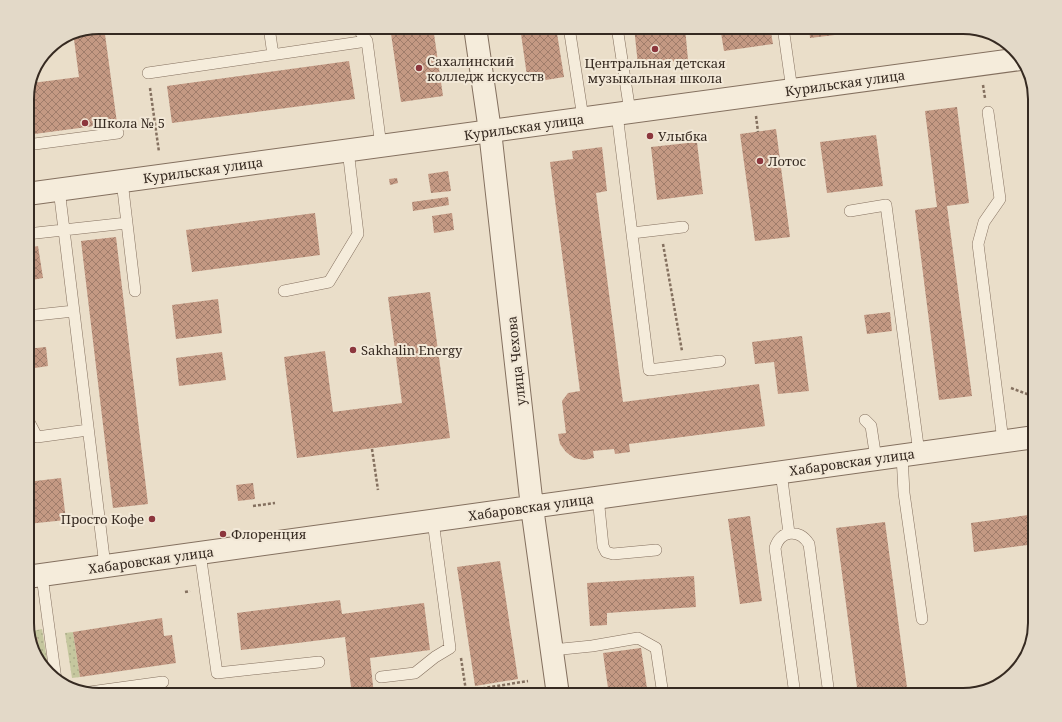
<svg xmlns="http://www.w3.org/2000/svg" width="1062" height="722" font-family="'Noto Serif',serif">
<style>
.grass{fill:url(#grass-dots)}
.building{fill:url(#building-cross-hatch)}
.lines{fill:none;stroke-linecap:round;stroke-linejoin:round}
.service-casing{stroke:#84705f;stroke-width:12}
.minor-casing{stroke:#84705f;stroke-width:24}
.tertiary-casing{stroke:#84705f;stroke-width:24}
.path{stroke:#84705f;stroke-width:2.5;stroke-dasharray:3 2;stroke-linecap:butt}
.service{stroke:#f5ecdb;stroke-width:11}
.minor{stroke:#f5ecdb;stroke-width:22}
.tertiary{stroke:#f5ecdb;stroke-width:22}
.poi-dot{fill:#8c363d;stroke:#f2e8d7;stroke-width:1.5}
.labels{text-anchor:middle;stroke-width:4;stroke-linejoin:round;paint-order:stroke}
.poi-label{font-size:13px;fill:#362a21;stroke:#f2e8d7;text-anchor:start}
.street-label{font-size:13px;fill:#362a21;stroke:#f2e8d7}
.rim{fill:none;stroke:#362a21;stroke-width:2}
</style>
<defs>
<pattern id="grass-dots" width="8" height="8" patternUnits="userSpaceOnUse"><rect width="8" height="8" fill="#c5c79e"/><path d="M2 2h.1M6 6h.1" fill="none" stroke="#aaab88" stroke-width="1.8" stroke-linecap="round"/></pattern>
<pattern id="building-cross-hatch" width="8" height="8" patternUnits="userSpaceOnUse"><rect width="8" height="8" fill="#c49983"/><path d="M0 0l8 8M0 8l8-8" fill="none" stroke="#a07d6b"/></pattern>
</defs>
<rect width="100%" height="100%" fill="#eadec9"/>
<path class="grass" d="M 42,629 L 49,672 L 41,663 L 37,637 L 30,638 L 28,632 Z
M 73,632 L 80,677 L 72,678 L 65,633 Z"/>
<path class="building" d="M 99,27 L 104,27 L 117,123 L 27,135 L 27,95 L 32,83 L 79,77 L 73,32 Z
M 390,27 L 433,27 L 443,96 L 401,102 Z
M 520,27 L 556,27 L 564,77 L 528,83 Z
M 634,27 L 685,27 L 688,60 L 638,65 Z
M 720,27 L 770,27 L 773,44 L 724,51 Z
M 809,27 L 868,27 L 868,31 L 810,38 Z
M 349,61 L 355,99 L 172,123 L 167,86 Z
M 957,107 L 969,203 L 947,206 L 972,396 L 939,400 L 915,210 L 937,207 L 925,111 Z
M 1032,124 L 1035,124 L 1035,144 L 1034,144 Z
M 776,129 L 790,237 L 755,241 L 740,134 Z
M 876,135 L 883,186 L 827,193 L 820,142 Z
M 697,142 L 703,194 L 657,200 L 651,147 Z
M 602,147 L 607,191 L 596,193 L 623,402 L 759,384 L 765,426 L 629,444 L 630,452 L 615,454 L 614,449 L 593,451 L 594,458 L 584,460 L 574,458 L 566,452 L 560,444 L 558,434 L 566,433 L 562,401 L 568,393 L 580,391 L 550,162 L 573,159 L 572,151 Z
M 448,171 L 451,191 L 431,193 L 428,174 Z
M 397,178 L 398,183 L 390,185 L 389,179 Z
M 448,197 L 449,205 L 413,211 L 412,202 Z
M 315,213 L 320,255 L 192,272 L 186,230 Z
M 452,213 L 454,230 L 434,233 L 432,216 Z
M 116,237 L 148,504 L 113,508 L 81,241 Z
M 38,246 L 43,278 L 27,281 L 27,248 Z
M 430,292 L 450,438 L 297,458 L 284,357 L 325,351 L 333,412 L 402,403 L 388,297 Z
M 218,299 L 222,333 L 176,339 L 172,305 Z
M 890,312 L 892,331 L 867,334 L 864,315 Z
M 802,336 L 809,391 L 778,394 L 774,362 L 755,364 L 752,342 Z
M 46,347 L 48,366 L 28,369 L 27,349 Z
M 222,352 L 226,380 L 179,386 L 176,358 Z
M 61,478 L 66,520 L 27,524 L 27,482 Z
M 253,483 L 255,499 L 238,501 L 236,485 Z
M 1035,514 L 1035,544 L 974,552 L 971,523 Z
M 750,516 L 762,601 L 740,604 L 728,519 Z
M 885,522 L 908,695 L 858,695 L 836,528 Z
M 500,561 L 518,679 L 475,686 L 457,567 Z
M 694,576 L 696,607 L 607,613 L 607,625 L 590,626 L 587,583 Z
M 340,600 L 342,614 L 424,603 L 430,650 L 370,658 L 374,695 L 352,695 L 345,637 L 241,650 L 237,613 Z
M 162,618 L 164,636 L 172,635 L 176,663 L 80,677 L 73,632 Z
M 37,637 L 41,663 L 37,659 L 30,638 Z
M 641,648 L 648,695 L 609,695 L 603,653 Z"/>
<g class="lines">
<g class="service-casing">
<path id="service" d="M 269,27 L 273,55
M 357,27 L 367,41 L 381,146
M 569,27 L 583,118
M 617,27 L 630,112
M 783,27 L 792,90
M 148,73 L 367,41
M 988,112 L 1000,199 L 984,222 L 978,244 L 1003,441
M 617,114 L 649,370 L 720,361
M 27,145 L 118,133
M 122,181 L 135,291
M 59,189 L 105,566
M 850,211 L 886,205 L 919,453
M 632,233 L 683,227
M 27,234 L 127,223
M 284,291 L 329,282 L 358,234 L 348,150
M 27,316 L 74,311
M 27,418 L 37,437 L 88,430
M 865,420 L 871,426 L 876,459
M 902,455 L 904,493 L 922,619
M 781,472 L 789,533
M 598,497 L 603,546 L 606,552 L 613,554 L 656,550
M 200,553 L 217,673 L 319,662
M 42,576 L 56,680
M 552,650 L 592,646 L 638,638 L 656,648 L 663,695
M 381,677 L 415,673 L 435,657 L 450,648 L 433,521
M 90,692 L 163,682
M 795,695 L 775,548 C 780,530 799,528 809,544 L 829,695"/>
</g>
<g class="minor-casing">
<path id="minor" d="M 27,194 L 1020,59"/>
</g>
<g class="tertiary-casing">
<path id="tertiary" d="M 475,27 L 490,131 L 532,507 L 558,695
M 27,577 L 1035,437"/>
</g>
<path class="path" d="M 983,85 L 985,98
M 150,88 L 159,152
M 756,116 L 758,132
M 1029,195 L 1035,194
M 663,244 L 682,351
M 1011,388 L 1035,397
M 372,449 L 378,490
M 253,506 L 275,503
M 185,592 L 190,591
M 461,658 L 466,691 L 528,681"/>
<use href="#service" class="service"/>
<use href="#minor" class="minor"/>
<use href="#tertiary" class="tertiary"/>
</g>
<g class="poi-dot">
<circle cx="655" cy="49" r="4"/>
<circle cx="419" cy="68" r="4"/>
<circle cx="85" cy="123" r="4"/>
<circle cx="650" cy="136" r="4"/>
<circle cx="760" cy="161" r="4"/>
<circle cx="353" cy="350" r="4"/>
<circle cx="152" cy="519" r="4"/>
<circle cx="223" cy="534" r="4"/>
</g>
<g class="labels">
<g class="poi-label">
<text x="427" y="66">Сахалинский<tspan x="427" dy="15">колледж искусств</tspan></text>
<text x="655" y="68" text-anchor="middle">Центральная детская<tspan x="655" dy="15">музыкальная школа</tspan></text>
<text x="93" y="128">Школа № 5</text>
<text x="658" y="141">Улыбка</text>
<text x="768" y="166">Лотос</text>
<text x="361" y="355">Sakhalin Energy</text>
<text x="144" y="524" text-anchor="end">Просто Кофе</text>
<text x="231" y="539">Флоренция</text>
</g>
<g class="street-label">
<text transform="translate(845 83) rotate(-8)" y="5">Курильская улица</text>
<text transform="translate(524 127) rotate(-8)" y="5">Курильская улица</text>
<text transform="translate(203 170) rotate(-8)" y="5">Курильская улица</text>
<text transform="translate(516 361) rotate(-96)" y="5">улица Чехова</text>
<text transform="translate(852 462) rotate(-8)" y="5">Хабаровская улица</text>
<text transform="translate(531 507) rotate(-8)" y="5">Хабаровская улица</text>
<text transform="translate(151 560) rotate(-8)" y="5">Хабаровская улица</text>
</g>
</g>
<path d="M0 0H1062V722H0ZM99 34H963A65 65 0 0 1 1028 99V623A65 65 0 0 1 963 688H99A65 65 0 0 1 34 623V99A65 65 0 0 1 99 34Z" fill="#e3d9c8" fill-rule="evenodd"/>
<path class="rim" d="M99 34H963A65 65 0 0 1 1028 99V623A65 65 0 0 1 963 688H99A65 65 0 0 1 34 623V99A65 65 0 0 1 99 34Z"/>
</svg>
